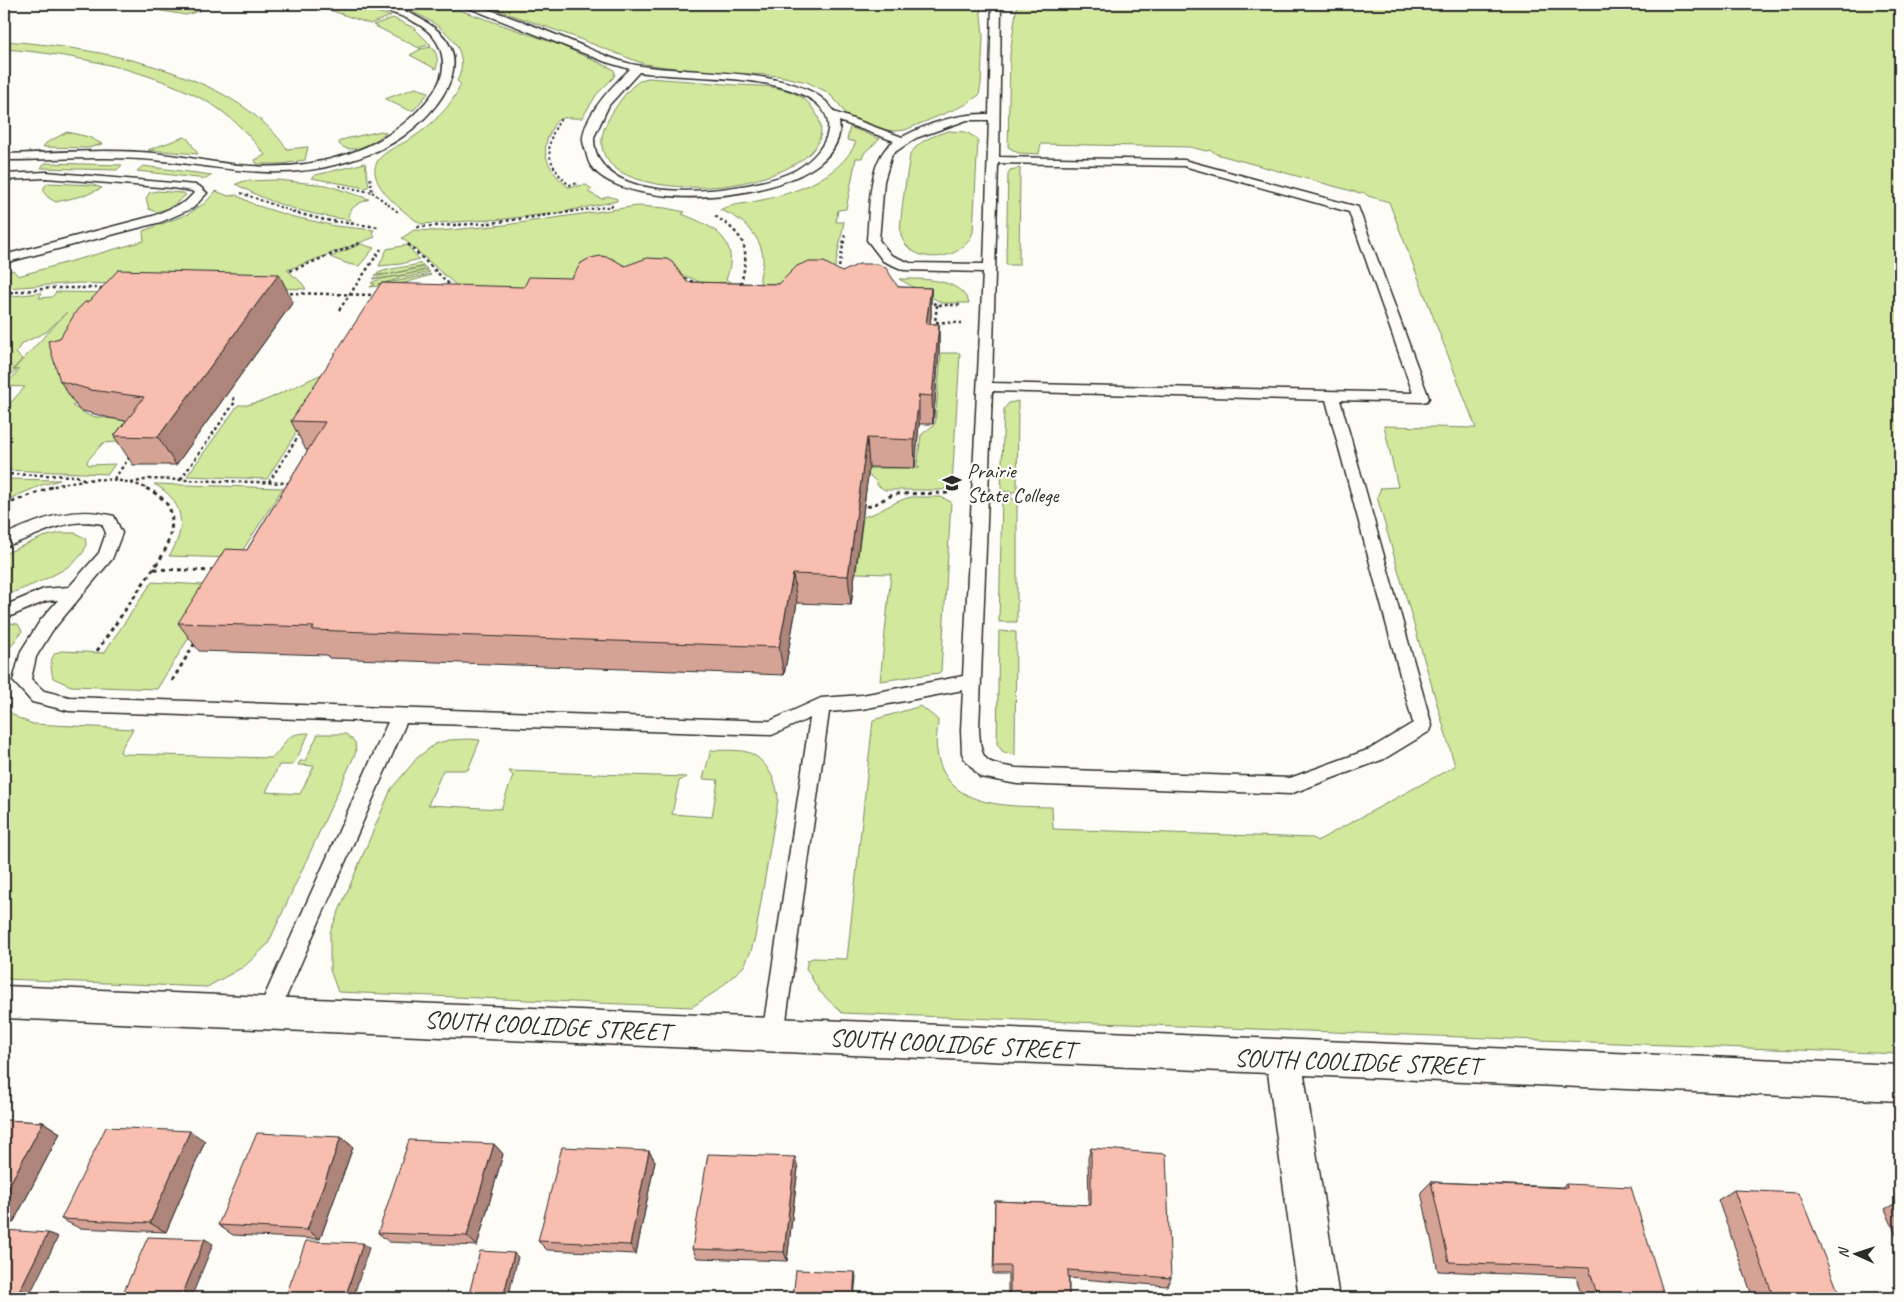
<svg xmlns="http://www.w3.org/2000/svg" width="1904" height="1302" font-family="Caveat,sans-serif">
<style>
.green{fill:#d1e89d;stroke:#7e8a64}
.lines{fill:none;stroke-linecap:round;stroke-linejoin:round}
.lane-casing{stroke:#2b2b2b;stroke-width:3}
.street-casing{stroke:#2b2b2b;stroke-width:3}
.path-far2{stroke:#2b2b2b;stroke-width:2;stroke-dasharray:2.5 2.5;stroke-linecap:butt}
.path-far1{stroke:#2b2b2b;stroke-width:2.5;stroke-dasharray:3 3;stroke-linecap:butt}
.path{stroke:#2b2b2b;stroke-width:3;stroke-dasharray:4 4;stroke-linecap:butt}
.lane{fill:#fdfcf7;fill-rule:evenodd}
.street{fill:#fdfcf7;fill-rule:evenodd}
.wall{fill:#d5a396;stroke:#2b2b2b}
.shaded-wall{fill:#ae857a;stroke:#2b2b2b}
.building{fill:#f8beaf;stroke:#2b2b2b}
.labels{text-anchor:middle;stroke-width:4.5;stroke-linejoin:round;paint-order:stroke}
.poi-label{font-size:21px;fill:#2b2b2b;stroke:#fdfcf7;text-anchor:start}
.near-street-label{font-size:25px;fill:#2b2b2b;stroke:#fdfcf7}
</style>
<rect width="100%" height="100%" fill="#fdfcf7"/>
<filter id="ink" filterUnits="userSpaceOnUse"><feTurbulence type="fractalNoise" baseFrequency=".02" numOctaves="2"/><feDisplacementMap in="SourceGraphic" scale="10" xChannelSelector="R" yChannelSelector="G"/><feConvolveMatrix kernelMatrix="1 2 1 2 8 2 1 2 1" color-interpolation-filters="sRGB"/></filter>
<g filter="url(#ink)">
<path class="green" d="M 121,4 L 208,4 L 199,11 L 186,15 Z
M 339,4 L 357,7 L 391,16 L 370,24 L 330,10 Z
M 390,4 L 442,4 L 560,45 L 613,69 L 615,72 L 614,77 L 597,94 L 582,118 C 575,119 564,116 558,120 C 554,122 552,129 550,133 C 538,155 552,173 568,187 L 586,185 L 592,189 L 588,192 L 602,199 L 608,196 L 617,199 L 617,201 L 557,213 L 505,219 L 421,224 C 406,214 365,184 377,162 C 383,151 401,145 412,138 C 432,125 452,106 461,84 L 457,81 C 478,39 420,12 390,4 Z
M 481,4 L 980,4 L 983,36 L 981,84 L 979,95 L 965,105 L 905,130 L 896,131 L 886,130 L 847,116 L 838,103 L 827,92 L 807,82 L 780,76 L 681,69 L 644,64 L 572,36 Z
M 1017,4 L 1900,4 L 1900,1054 L 842,1013 L 819,991 L 806,968 L 808,960 L 813,958 L 847,959 L 873,720 L 921,706 L 938,720 C 938,730 935,741 937,751 C 945,809 1007,806 1052,807 L 1053,829 L 1313,838 L 1317,841 L 1455,766 L 1377,497 L 1381,488 L 1398,487 L 1384,426 L 1476,428 L 1389,202 L 1368,196 L 1363,192 L 1359,193 L 1216,154 L 1211,150 L 1206,151 L 1190,147 L 1041,144 L 1039,154 L 1018,153 L 1008,147 L 1010,54 Z
M 393,18 L 414,28 L 431,45 L 420,47 L 421,49 L 432,47 C 437,53 439,62 436,69 L 410,55 L 421,49 L 373,25 Z
M 4,41 C 94,47 232,70 287,149 L 308,147 L 305,160 L 282,164 L 257,164 L 255,160 L 265,155 C 251,137 235,120 216,107 C 157,70 72,54 4,49 Z
M 648,78 C 677,80 706,82 735,85 C 755,86 780,85 798,95 C 807,99 814,109 818,117 C 836,159 765,179 736,184 C 703,191 596,191 602,138 C 603,127 611,114 618,104 C 625,94 635,80 648,78 Z
M 415,88 L 429,92 L 414,110 L 408,110 L 385,99 Z
M 850,127 L 880,139 L 865,152 L 862,158 L 856,158 L 846,209 L 838,210 L 836,222 L 844,222 L 833,277 L 780,286 L 761,286 C 758,277 762,271 763,262 C 764,238 742,217 720,210 C 730,204 746,204 757,201 C 793,194 840,178 856,142 L 847,140 Z
M 381,131 L 386,133 C 374,142 352,157 339,144 L 340,141 L 345,139 Z
M 949,131 L 966,132 L 978,139 L 973,232 C 964,262 910,267 901,235 C 898,224 908,170 910,155 C 917,141 935,135 949,131 Z
M 67,132 L 89,137 L 102,144 L 88,148 L 43,147 L 46,143 Z
M 184,137 L 188,139 L 198,154 L 148,150 Z
M 45,163 L 122,165 L 117,170 L 41,168 Z
M 365,163 L 369,186 L 366,188 L 311,178 L 316,175 Z
M 143,166 L 212,175 L 206,179 L 137,171 Z
M 1020,168 L 1019,265 L 1006,265 L 1008,174 L 1010,170 Z
M 277,180 L 326,185 L 369,199 C 360,203 353,205 348,215 L 351,220 C 310,215 272,205 236,184 L 244,181 Z
M 48,183 L 93,185 L 102,188 L 86,195 L 56,202 C 50,199 42,195 44,187 Z
M 157,191 L 183,193 L 186,195 L 170,208 L 156,212 L 149,209 L 146,199 L 149,193 Z
M 216,191 L 228,196 L 236,195 L 255,205 L 290,216 L 335,226 L 374,230 L 372,233 L 375,237 L 287,270 L 302,283 L 306,289 L 78,283 L 4,288 L 10,278 L 5,273 L 13,270 L 18,276 L 144,241 L 143,231 L 188,214 L 205,203 Z
M 638,206 L 665,208 L 685,212 L 682,214 C 715,227 741,240 726,280 L 731,282 L 729,290 L 713,291 L 694,279 L 675,273 L 573,276 L 571,281 L 561,285 L 465,293 L 402,238 L 414,230 L 439,231 L 505,225 Z
M 361,244 L 374,248 L 359,266 L 348,264 L 330,257 Z
M 407,245 L 419,259 L 401,264 L 379,266 L 387,249 Z
M 421,263 L 424,266 L 391,274 L 425,267 L 427,269 L 400,276 L 373,279 L 377,276 L 389,274 L 375,275 C 383,268 408,268 421,263 Z
M 427,270 L 430,272 L 378,284 L 399,281 L 430,274 L 431,275 L 405,283 L 370,287 L 375,284 L 371,283 C 378,278 414,274 427,270 Z
M 899,279 C 921,279 960,277 969,303 L 942,303 Z
M 56,292 L 121,293 L 83,400 L 72,406 L 90,416 L 136,422 L 132,441 L 103,443 L 88,460 L 87,463 L 89,465 L 115,464 L 108,474 L 4,470 L 4,410 L 25,387 L 5,386 L 19,370 L 14,369 L 67,312 L 46,332 L 21,344 L 16,353 L 22,359 L 13,370 L 17,370 L 4,382 L 4,325 L 11,317 L 4,317 L 4,297 L 40,293 L 42,293 L 39,298 L 52,297 Z
M 941,353 L 960,353 L 952,485 L 942,490 L 885,490 L 877,485 L 877,482 L 865,472 L 865,468 L 920,468 L 917,466 L 921,435 L 935,424 Z
M 322,374 L 313,406 L 267,479 L 187,476 L 238,405 L 247,405 L 266,400 Z
M 1018,401 L 1017,492 L 1001,491 L 1004,409 L 1009,403 Z
M 4,479 L 60,480 L 42,485 L 4,501 Z
M 154,484 L 283,488 L 239,556 L 233,558 L 169,556 C 188,528 184,500 154,484 Z
M 912,497 L 941,497 L 951,502 L 941,671 L 939,673 L 880,681 L 891,574 L 856,573 L 863,517 C 881,513 894,500 912,497 Z
M 1002,499 L 1017,499 L 1017,622 L 999,622 Z
M 60,533 L 75,533 L 85,538 C 95,565 23,588 4,596 L 4,554 L 43,537 Z
M 152,582 L 221,586 L 157,689 L 71,686 L 53,678 C 51,668 49,661 55,653 L 62,651 L 104,653 Z
M 9,623 L 18,624 L 22,631 L 4,656 L 4,625 Z
M 999,631 L 1016,632 L 1015,755 L 1003,752 L 997,744 Z
M 4,707 L 18,718 L 33,724 L 133,729 L 121,749 L 120,752 L 123,754 L 271,758 C 288,746 281,733 309,733 L 296,760 L 292,765 L 279,765 L 266,792 L 300,794 L 314,766 L 298,765 L 300,761 L 305,761 L 318,734 L 346,734 L 355,742 L 356,752 L 268,944 L 245,966 L 207,987 L 4,979 Z
M 469,739 L 480,740 L 468,770 L 443,770 L 428,805 L 501,809 L 513,776 L 509,771 L 687,777 L 679,781 L 672,814 L 712,817 L 718,780 L 703,779 L 711,750 C 722,751 736,749 747,752 C 765,757 778,782 778,800 L 755,937 L 751,951 L 744,966 L 718,990 L 692,1007 L 338,992 L 330,970 L 330,932 L 391,789 L 418,757 L 435,744 L 449,740 Z"/>
<g class="lines">
<g class="lane-casing">
<path id="lane" d="M 366,4 C 388,4 410,11 429,24 C 480,57 441,108 406,134 C 388,148 364,157 342,163 C 269,184 211,163 140,159 C 94,156 49,160 4,160 L 4,154 C 49,153 95,149 140,152 C 178,154 214,164 252,166 C 316,170 384,152 426,102 C 441,85 449,66 438,44 C 426,20 390,12 367,6 Z
M 459,4 L 473,4 L 493,11 C 522,21 550,32 578,44 C 597,52 616,61 636,65 C 684,75 809,65 834,112 L 902,137 C 929,123 958,113 989,114 L 992,4 L 1001,4 L 999,157 L 1184,160 L 1358,207 L 1429,398 L 1427,401 L 1422,402 L 1340,400 L 1432,726 L 1430,731 L 1384,759 L 1290,794 L 1017,784 L 980,777 L 964,758 L 962,753 L 961,730 L 963,690 L 862,709 L 829,712 L 784,1035 L 781,1043 L 773,1046 L 765,1043 L 762,1035 L 810,718 L 772,735 L 406,723 L 276,1020 L 268,1024 L 260,1020 L 257,1013 L 388,722 L 69,711 L 32,702 L 13,681 L 21,651 L 40,621 L 58,600 L 46,601 L 4,619 L 4,606 L 44,589 L 69,587 L 99,553 L 106,533 L 102,524 C 64,516 38,537 4,547 L 4,535 C 40,519 74,505 114,516 L 122,533 L 112,559 L 52,631 L 36,657 L 31,679 L 44,691 L 69,697 L 770,721 L 821,698 L 862,695 L 963,676 L 983,272 L 904,270 L 883,261 L 867,240 C 870,211 867,159 894,141 L 839,121 C 852,200 629,221 591,166 C 588,162 587,156 586,152 C 585,147 582,142 583,137 C 586,113 613,85 630,69 L 606,62 ZM 639,72 C 692,80 751,73 801,94 C 845,113 830,150 796,170 C 754,193 592,213 594,137 L 609,105 ZM 967,120 L 989,120 L 984,264 L 910,263 L 891,255 L 879,240 L 884,181 L 892,154 L 916,138 ZM 998,163 L 1184,166 L 1349,212 L 1413,393 L 992,383 ZM 992,391 L 1326,400 L 1413,723 L 1370,749 L 1290,778 L 1017,768 C 986,763 981,763 979,730 Z
M 46,172 L 195,185 L 199,186 L 207,193 L 193,208 L 161,222 L 4,263 L 4,255 L 153,216 L 185,202 L 194,193 L 192,191 L 172,188 L 46,178 L 4,180 L 4,174 Z"/>
</g>
<g class="street-casing">
<path id="street" d="M 4,986 L 1900,1065 L 1900,1101 L 1304,1075 L 1339,1298 L 1299,1298 L 1268,1073 L 4,1018 Z"/>
</g>
<path class="path-far2" d="M 561,119 C 543,145 546,164 569,185 L 579,183
M 339,186 L 372,192 L 370,176
M 372,192 L 398,212
M 241,193 L 296,213
M 561,213 L 613,206"/>
<path class="path-far1" d="M 292,212 L 325,220 L 378,227
M 715,216 C 748,237 750,250 740,287
M 417,227 L 491,223 L 569,212
M 408,244 L 451,286
M 290,271 L 360,243
M 838,273 L 845,235
M 679,276 L 696,283
M 4,293 L 52,288 L 105,288
M 284,293 L 375,295
M 928,300 L 937,305 L 961,305
M 937,305 L 935,322 L 962,323
M 339,310 L 381,249
M 4,474 L 76,476 L 86,480
M 114,479 L 131,455
M 181,479 L 235,402 L 233,397
M 269,482 L 301,432
M 131,483 L 149,479 L 290,483
M 48,488 C 81,478 114,475 146,488"/>
<path class="path" d="M 1008,495 L 1017,495
M 4,505 L 52,487
M 859,508 L 871,506 L 894,494 L 952,493
M 154,569 L 215,571
M 97,651 L 164,553 C 176,521 178,502 143,487
M 172,681 L 196,641"/>
<use href="#lane" class="lane"/>
<use href="#street" class="street"/>
</g>
<path class="wall" d="M 625,266 L 687,282 L 779,284 L 842,272 L 898,287 L 931,288 L 931,316 L 930,324 L 939,324 L 939,353 L 933,424 L 919,424 L 915,468 L 869,467 L 851,605 L 797,603 L 784,675 L 329,658 L 327,655 L 199,651 L 178,623 L 247,550 L 308,450 L 306,450 L 291,421 L 524,287 L 572,278 Z
M 89,302 L 293,302 L 176,465 L 133,465 L 114,436 L 126,421 L 110,418 L 79,410 L 60,381 L 60,338 Z
M 4,1120 L 43,1122 L 60,1133 L 13,1223 L 4,1222 Z
M 341,1137 L 353,1147 L 320,1239 L 233,1235 L 218,1225 Z
M 205,1141 L 166,1232 L 79,1228 L 61,1219 Z
M 494,1144 L 503,1154 L 477,1246 L 389,1242 L 378,1233 Z
M 1091,1148 L 1171,1278 L 1167,1286 L 1069,1278 L 1069,1298 L 1008,1298 L 1008,1274 L 993,1274 L 995,1201 L 1089,1205 L 1088,1158 Z
M 649,1151 L 655,1161 L 636,1254 L 547,1250 L 538,1241 Z
M 798,1168 L 787,1261 L 697,1258 L 692,1249 Z
M 1431,1182 L 1562,1187 L 1566,1184 L 1665,1298 L 1582,1298 L 1576,1277 L 1438,1271 L 1421,1192 Z
M 1734,1190 L 1841,1298 L 1753,1298 L 1718,1200 Z
M 1900,1201 L 1900,1244 L 1885,1209 Z"/>
<path class="shaded-wall" d="M 279,274 L 293,302 L 176,465 L 158,437 Z
M 931,288 L 931,316 L 927,353 L 926,324 Z
M 4,309 L 9,317 L 4,323 Z
M 939,324 L 939,353 L 933,424 L 932,396 Z
M 919,395 L 919,424 L 915,468 L 914,440 Z
M 867,438 L 869,467 L 851,605 L 848,576 Z
M 793,574 L 797,603 L 784,675 L 779,647 Z
M 43,1122 L 60,1133 L 13,1223 L 4,1218 L 4,1195 Z
M 190,1131 L 205,1141 L 166,1232 L 150,1223 Z
M 341,1137 L 353,1147 L 320,1239 L 307,1230 Z
M 494,1144 L 503,1154 L 477,1246 L 467,1236 Z
M 649,1151 L 655,1161 L 636,1254 L 630,1245 Z
M 795,1157 L 798,1168 L 787,1261 L 784,1252 Z
M 48,1233 L 58,1237 L 28,1298 L 16,1298 Z
M 205,1239 L 213,1244 L 191,1298 L 181,1298 Z
M 363,1243 L 369,1248 L 353,1298 L 345,1298 Z
M 514,1253 L 518,1257 L 508,1298 L 503,1298 Z
M 855,1272 L 856,1277 L 854,1298 L 853,1298 Z"/>
<path class="building" d="M 601,256 L 611,258 L 625,266 L 647,258 L 667,259 L 672,262 L 687,282 L 779,284 L 797,266 L 806,262 L 824,262 L 842,272 L 859,264 L 878,264 L 886,268 L 898,287 L 931,288 L 926,324 L 939,324 L 932,396 L 919,395 L 914,440 L 867,438 L 848,576 L 793,574 L 779,647 L 312,630 L 314,627 L 178,623 L 225,549 L 247,550 L 325,422 L 291,421 L 381,283 L 524,287 L 529,277 L 572,278 L 581,263 L 590,258 Z
M 118,270 L 279,274 L 158,437 L 114,436 L 135,410 L 134,410 L 144,397 L 91,390 L 60,381 L 48,341 L 60,338 L 77,310 L 85,302 L 89,302 Z
M 4,1120 L 43,1122 L 4,1195 Z
M 106,1127 L 190,1131 L 150,1223 L 61,1219 Z
M 257,1133 L 341,1137 L 307,1230 L 218,1225 Z
M 409,1140 L 494,1144 L 467,1236 L 378,1233 Z
M 562,1147 L 649,1151 L 630,1245 L 538,1241 Z
M 1091,1148 L 1166,1154 L 1171,1278 L 1068,1270 L 1069,1298 L 1010,1298 L 1010,1266 L 994,1266 L 995,1201 L 1091,1205 Z
M 708,1154 L 795,1157 L 784,1252 L 692,1249 Z
M 1431,1182 L 1567,1188 L 1566,1184 L 1631,1187 L 1665,1298 L 1598,1298 L 1589,1268 L 1449,1262 Z
M 1734,1190 L 1799,1193 L 1841,1298 L 1774,1298 Z
M 4,1230 L 48,1233 L 16,1298 L 4,1298 Z
M 148,1237 L 205,1239 L 181,1298 L 121,1298 Z
M 306,1241 L 363,1243 L 345,1298 L 285,1298 Z
M 480,1251 L 514,1253 L 503,1298 L 468,1298 Z
M 796,1270 L 855,1272 L 853,1298 L 793,1298 Z"/>
</g>
<defs>
<g id="university-bare" transform="scale(1.5)"><path d="M0-5L7-2L0 1L-7-2ZM-4 1L0 2.5L4 1V4Q0 6-4 4Z" fill="#2b2b2b" stroke="#fdfcf7" stroke-width="2.5" paint-order="stroke"/></g>
</defs>
<g fill-rule="evenodd">
<use href="#university-bare" x="952" y="483"/>
</g>
<g class="labels">
<g class="poi-label">
<text x="967" y="478">Prairie<tspan x="967" dy="24">State College</tspan></text>
</g>
<g class="near-street-label">
<text transform="translate(547 1025) rotate(3)" y="9">SOUTH COOLIDGE STREET</text>
<text transform="translate(952 1043) rotate(3)" y="9">SOUTH COOLIDGE STREET</text>
<text transform="translate(1357 1061) rotate(2)" y="9">SOUTH COOLIDGE STREET</text>
</g>
</g>
<rect width="1904" height="1302" fill="none" stroke="#fdfcf7" stroke-width="20"/>
<rect x="10" y="10" width="1884" height="1282" fill="none" stroke="#2b2b2b" stroke-width="2" filter="url(#ink)"/>
<g transform="translate(1856 1254) rotate(273)" stroke="#fdfcf7" stroke-width="4" paint-order="stroke">
<path d="M0-4L9 19L0 12L-9 19Z" fill="#2b2b2b"/>
<text y="-8" font-size="14" font-weight="bold" text-anchor="middle" fill="#2b2b2b">N</text>
</g>
</svg>
